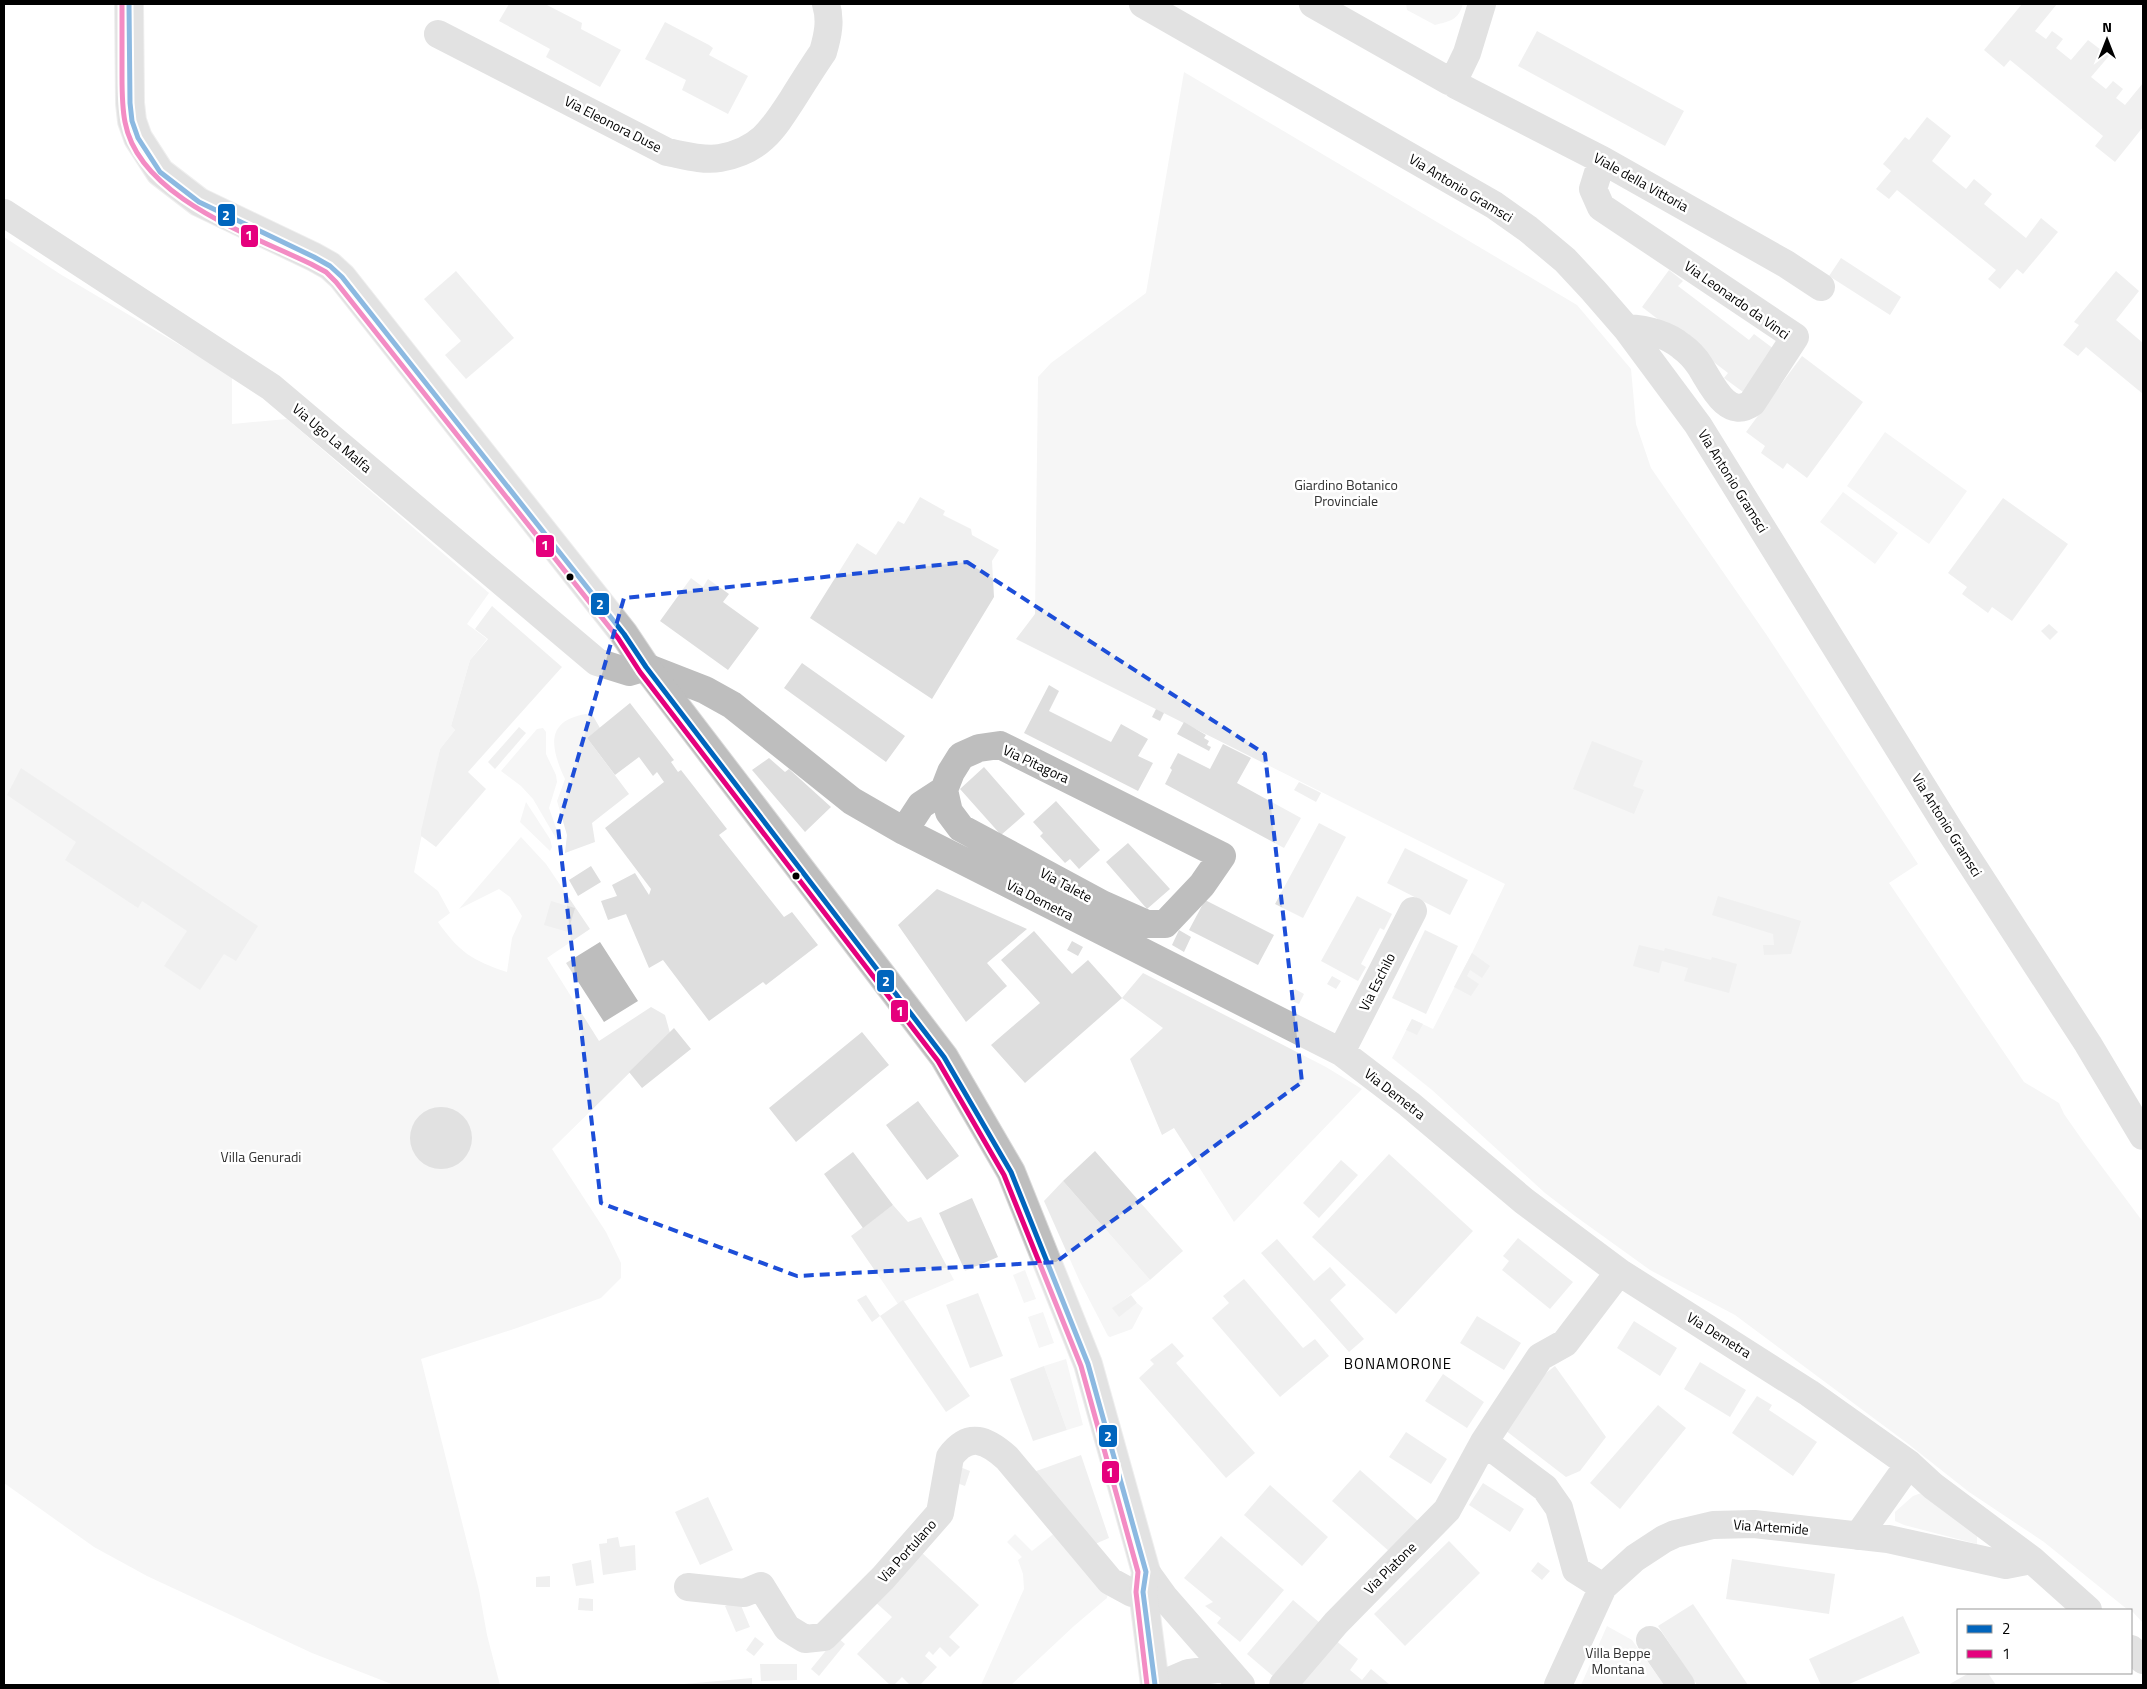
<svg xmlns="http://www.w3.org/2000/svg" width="2147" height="1689" font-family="'Titillium Web',sans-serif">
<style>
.green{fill:#ebebeb}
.water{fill:#bdbdbd}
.building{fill:#dedede}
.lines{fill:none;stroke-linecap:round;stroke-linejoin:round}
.major-casing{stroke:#dbdbdb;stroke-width:30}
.minor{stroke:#bebebe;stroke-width:28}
.major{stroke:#bebebe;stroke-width:28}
.bus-1-casing{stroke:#fff;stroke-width:9}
.bus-2-casing{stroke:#fff;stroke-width:9}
.bus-1{stroke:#0065bd;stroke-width:5}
.bus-2{stroke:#e5007d;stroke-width:5}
.marked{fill:none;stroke:#1d4ed8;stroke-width:4;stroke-dasharray:10 6;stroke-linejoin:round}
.bus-dot{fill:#000;stroke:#fff;stroke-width:2}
.labels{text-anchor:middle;stroke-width:5;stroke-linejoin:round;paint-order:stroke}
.street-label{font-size:14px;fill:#000;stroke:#fff}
.park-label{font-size:14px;fill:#313131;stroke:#fff}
.neighbourhood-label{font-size:15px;letter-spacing:1px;fill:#000;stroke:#fff}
.line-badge{stroke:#fff;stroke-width:2}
.badge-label{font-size:14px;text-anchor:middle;font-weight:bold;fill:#fff}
</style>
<rect width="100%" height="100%" fill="#fff"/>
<path class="green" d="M 1406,4 L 1463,4 C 1458,20 1451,21 1435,25 L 1407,10 Z
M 1184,72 L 1577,305 L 1631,369 L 1636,424 L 1651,468 L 1766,634 L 1918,864 L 1889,883 L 2024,1082 L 2059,1103 L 2064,1114 L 2085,1144 L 2143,1222 L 2143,1623 L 2131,1610 L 2128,1610 L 2044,1542 L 1969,1492 L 1907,1443 L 1735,1315 L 1650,1270 L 1575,1216 L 1545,1193 L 1432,1090 L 1392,1058 L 1412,1019 L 1433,1029 L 1472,953 L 1505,884 L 1016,639 L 1035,614 L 1038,377 L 1051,363 L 1146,293 Z
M 4,237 L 60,274 L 232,376 L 232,424 L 287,419 L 489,593 L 467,624 L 487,639 L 470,660 L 451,726 L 455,730 L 440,749 L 414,872 L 438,891 L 450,913 L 438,922 C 459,952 473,961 507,972 L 512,938 L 522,916 L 510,897 L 499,889 L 459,909 L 521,837 L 546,864 L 590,929 L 547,958 L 599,1041 L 651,1007 L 665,1015 L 670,1033 L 552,1149 L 606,1232 L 621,1263 L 621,1278 L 601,1298 L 514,1329 L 421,1359 L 479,1590 L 487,1635 L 500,1685 L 394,1685 L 312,1653 L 147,1576 L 94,1547 L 4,1483 Z
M 1885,432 L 1967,491 L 1929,544 L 1847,486 Z
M 1843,492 L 1898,533 L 1875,564 L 1820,522 Z
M 586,714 L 593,716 L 600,728 L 587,738 L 629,794 L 592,823 L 595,842 L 565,853 L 567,835 L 557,801 L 565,779 C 551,749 544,721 586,714 Z
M 543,728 L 546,732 L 546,754 L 556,775 L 557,782 L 549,808 L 559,836 L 557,840 L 533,799 L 521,786 L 501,771 L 537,729 Z
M 526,802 L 550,839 L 552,847 L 550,851 L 520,822 Z
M 1143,973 L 1326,1067 L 1362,1089 L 1234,1222 L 1174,1128 L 1162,1135 L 1130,1059 L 1163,1028 L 1122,998 Z
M 1063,1181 L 1150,1280 L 1113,1308 L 1119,1316 L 1137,1303 L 1143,1308 L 1132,1329 L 1110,1337 L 1108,1336 L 1080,1282 L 1044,1201 Z
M 893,1205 L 908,1222 L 921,1217 L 954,1280 L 898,1304 L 851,1236 Z
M 1025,1270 L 1036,1299 L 1024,1303 L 1013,1275 Z
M 1043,1312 L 1054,1343 L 1039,1348 L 1028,1317 Z
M 1066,1359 L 1083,1425 L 1067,1430 L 1044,1366 Z
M 1924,1492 L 1977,1535 L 1977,1544 L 1904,1525 L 1895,1521 L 1895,1512 L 1913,1496 Z
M 1057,1531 L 1108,1591 L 1107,1598 L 1074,1626 L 1011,1685 L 981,1685 L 1024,1589 L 1023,1574 L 1018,1560 L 1022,1557 L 1007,1542 L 1015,1534 L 1032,1551 Z
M 1607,1626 L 1632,1640 L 1664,1685 L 1581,1685 Z"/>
<path class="water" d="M 600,942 L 638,1001 L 604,1022 L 566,963 Z
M410 1138a31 31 0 1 1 62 0a31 31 0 1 1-62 0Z"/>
<path class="building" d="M 509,4 L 545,4 L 582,23 L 581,29 L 621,50 L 600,87 L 546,57 L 550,49 L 499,21 Z
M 2022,4 L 2057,4 L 2035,31 L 2046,39 L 2052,31 L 2063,39 L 2056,48 L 2071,60 L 2088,40 L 2109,56 L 2091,77 L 2106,89 L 2113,81 L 2123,89 L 2116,98 L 2125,105 L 2143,83 L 2143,127 L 2115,162 L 2095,146 L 2103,136 L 2010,60 L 2004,67 L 1984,50 Z
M 665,22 L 709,45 L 713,48 L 709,55 L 748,76 L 728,114 L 682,90 L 686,80 L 645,59 Z
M 1537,31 L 1684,111 L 1665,146 L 1518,66 Z
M 1927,117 L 1951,136 L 1932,161 L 1966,189 L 1974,179 L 1992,194 L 1984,204 L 2026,238 L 2041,218 L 2058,232 L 2023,274 L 2017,269 L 2000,289 L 1988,279 L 1996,270 L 1897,190 L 1889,199 L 1876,189 L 1891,171 L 1883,164 L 1905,137 L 1909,140 Z
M 1841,258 L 1901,297 L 1890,315 L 1829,276 Z
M 1669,270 L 1683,281 L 1678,286 L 1749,340 L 1754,334 L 1774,349 L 1743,392 L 1724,378 L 1728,373 L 1642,307 Z
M 456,271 L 514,338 L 466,379 L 445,355 L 461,341 L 424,299 Z
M 2116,271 L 2139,291 L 2116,320 L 2143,343 L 2143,394 L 2086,347 L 2078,356 L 2063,345 L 2079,325 L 2074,322 Z
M 1802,356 L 1863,402 L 1807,478 L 1787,463 L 1783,469 L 1761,453 L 1765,446 L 1746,432 Z
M 920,497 L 945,511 L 943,515 L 971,529 L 972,535 L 999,550 L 992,561 L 994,597 L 932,699 L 810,618 L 857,543 L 876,555 L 898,521 L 904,524 Z
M 2003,498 L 2068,544 L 2012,621 L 1992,607 L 1988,613 L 1962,594 L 1967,587 L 1948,573 Z
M 691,578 L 703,587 L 708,579 L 729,594 L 723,602 L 759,628 L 728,670 L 660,621 Z
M 492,606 L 562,667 L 468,772 L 486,789 L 436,847 L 421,836 L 421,831 L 440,749 L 455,730 L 451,726 L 470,660 L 488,639 L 475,629 Z
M 2049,624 L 2058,632 L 2050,640 L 2041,631 Z
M 802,663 L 905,736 L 886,762 L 784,688 Z
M 1049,685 L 1059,691 L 1049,711 L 1111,742 L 1121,724 L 1148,739 L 1138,756 L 1153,763 L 1138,791 L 1024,733 Z
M 630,703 L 674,760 L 671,762 L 678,772 L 681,770 L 727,829 L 719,835 L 784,917 L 792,912 L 818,945 L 766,985 L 763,982 L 709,1021 L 663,960 L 649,968 L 626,914 L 608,920 L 601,901 L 617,896 L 612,885 L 635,873 L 649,895 L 651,889 L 605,828 L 664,782 L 657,772 L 653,776 L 639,757 L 615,775 L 587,738 Z
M 1156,709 L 1164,713 L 1160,721 L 1152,717 Z
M 1184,722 L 1206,735 L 1204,738 L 1209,741 L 1207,745 L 1211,747 L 1209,751 L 1177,734 Z
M 519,727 L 526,733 L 495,769 L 488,762 Z
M 1592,741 L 1643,761 L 1633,786 L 1644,790 L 1634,814 L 1573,789 Z
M 1223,744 L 1251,758 L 1237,783 L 1301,818 L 1284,848 L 1165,784 L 1172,770 L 1170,768 L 1178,753 L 1210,769 Z
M 769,758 L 785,772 L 789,769 L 831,807 L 805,832 L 752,770 Z
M 984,767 L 1025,814 L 1001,835 L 960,789 Z
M 21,768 L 258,926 L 236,961 L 224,954 L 200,990 L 164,966 L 187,931 L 142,901 L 138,908 L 65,860 L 76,842 L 7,795 Z
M 1299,782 L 1321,793 L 1316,802 L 1294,790 Z
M 1056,801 L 1100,850 L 1079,869 L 1070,859 L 1065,863 L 1040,836 L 1043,833 L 1033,822 Z
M 1319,823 L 1346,837 L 1303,918 L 1275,904 Z
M 1128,843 L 1170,889 L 1147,909 L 1106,862 Z
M 1405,848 L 1468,880 L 1450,915 L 1387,883 Z
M 591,866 L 601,882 L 578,896 L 569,880 Z
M 937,889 L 1027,929 L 987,963 L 1007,986 L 966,1022 L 898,925 Z
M 1357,896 L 1392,914 L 1384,930 L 1380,928 L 1361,964 L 1366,967 L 1358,981 L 1321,961 Z
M 1718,896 L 1801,921 L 1791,954 L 1764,955 L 1763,945 L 1774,945 L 1773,934 L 1712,915 Z
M 1205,900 L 1274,935 L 1258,965 L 1189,930 Z
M 551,901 L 575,908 L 568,932 L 544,925 Z
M 1179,930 L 1191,937 L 1184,952 L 1172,945 Z
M 1425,930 L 1458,946 L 1426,1014 L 1392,998 Z
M 1034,931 L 1072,974 L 1088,960 L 1122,998 L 1025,1083 L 991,1045 L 1040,1003 L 1001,960 Z
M 1072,941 L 1083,947 L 1078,956 L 1067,950 Z
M 1639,945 L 1664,951 L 1665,948 L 1711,960 L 1712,957 L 1737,964 L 1729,993 L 1684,981 L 1688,968 L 1662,961 L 1659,973 L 1633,966 Z
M 1472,953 L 1490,966 L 1482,978 L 1470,970 L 1467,976 L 1479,984 L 1471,996 L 1454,987 Z
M 1332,976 L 1341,981 L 1336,989 L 1327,984 Z
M 1295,989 L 1304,994 L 1299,1004 L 1290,1000 Z
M 1412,1019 L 1423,1024 L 1417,1035 L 1406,1030 Z
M 674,1028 L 691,1049 L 642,1088 L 629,1072 Z
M 862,1032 L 889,1065 L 796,1142 L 769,1108 Z
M 918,1101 L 959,1156 L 927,1180 L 886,1125 Z
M 1095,1151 L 1183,1251 L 1150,1280 L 1063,1181 Z
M 853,1152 L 893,1205 L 863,1228 L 824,1174 Z
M 1389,1154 L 1473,1231 L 1396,1314 L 1312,1237 Z
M 1341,1160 L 1358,1175 L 1319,1218 L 1303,1203 Z
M 972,1198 L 998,1257 L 965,1271 L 939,1213 Z
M 1518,1238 L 1573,1282 L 1550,1309 L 1502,1270 L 1509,1261 L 1503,1256 Z
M 1277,1239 L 1314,1281 L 1330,1267 L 1346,1285 L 1330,1300 L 1364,1339 L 1349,1352 L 1261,1253 Z
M 1244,1279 L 1303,1348 L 1315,1339 L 1329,1356 L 1280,1397 L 1212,1318 L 1229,1303 L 1223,1296 Z
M 978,1293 L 1003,1356 L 970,1368 L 946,1305 Z
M 866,1295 L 880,1316 L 903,1300 L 970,1396 L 946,1412 L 880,1316 L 872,1322 L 857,1300 Z
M 1131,1295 L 1137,1303 L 1119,1317 L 1112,1308 Z
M 1477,1316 L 1521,1343 L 1504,1370 L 1460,1343 Z
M 1634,1321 L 1677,1348 L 1660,1376 L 1617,1348 Z
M 1172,1343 L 1184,1356 L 1176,1363 L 1255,1453 L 1226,1478 L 1139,1378 L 1154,1364 L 1150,1360 Z
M 1700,1362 L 1746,1390 L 1730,1417 L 1684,1389 Z
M 1044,1366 L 1067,1430 L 1033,1441 L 1010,1379 Z
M 1555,1366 L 1606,1437 L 1580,1471 L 1566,1477 L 1505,1430 L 1537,1380 Z
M 1443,1374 L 1484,1402 L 1467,1428 L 1425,1401 Z
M 1757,1396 L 1772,1405 L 1769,1410 L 1817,1442 L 1793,1476 L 1732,1433 Z
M 1658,1405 L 1686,1428 L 1620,1509 L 1590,1483 Z
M 1406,1432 L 1447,1459 L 1431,1484 L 1389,1457 Z
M 1081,1455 L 1109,1538 L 1088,1547 L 1028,1474 Z
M 960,1467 L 970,1471 L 965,1486 L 954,1482 Z
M 1360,1470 L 1418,1521 L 1390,1552 L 1332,1501 Z
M 1483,1483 L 1524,1509 L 1510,1532 L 1469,1505 Z
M 1270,1485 L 1328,1537 L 1302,1566 L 1244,1515 Z
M 708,1497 L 733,1550 L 700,1565 L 675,1512 Z
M 1221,1536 L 1284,1590 L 1240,1642 L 1217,1623 L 1221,1618 L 1205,1606 L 1213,1602 L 1184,1578 Z
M 618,1537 L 620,1547 L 635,1545 L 636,1570 L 603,1575 L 599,1544 L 607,1543 L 607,1539 Z
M 1449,1541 L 1480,1573 L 1405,1646 L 1374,1614 Z
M 921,1552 L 979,1605 L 949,1637 L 960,1647 L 950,1657 L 940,1647 L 933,1655 L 929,1651 L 925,1656 L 937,1667 L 920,1685 L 907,1685 L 909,1684 L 902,1677 L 894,1685 L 890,1685 L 857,1654 L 892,1617 L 874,1601 Z
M 1732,1559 L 1835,1574 L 1829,1614 L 1726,1599 Z
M 591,1560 L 594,1583 L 576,1586 L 572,1564 Z
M 1538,1562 L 1550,1571 L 1542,1580 L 1531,1571 Z
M 550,1576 L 550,1587 L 536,1587 L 536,1577 Z
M 579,1598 L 593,1599 L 593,1611 L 578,1610 Z
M 1293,1600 L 1320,1623 L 1274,1677 L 1247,1654 Z
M 733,1603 L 740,1603 L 750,1627 L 736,1632 L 725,1606 Z
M 1693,1604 L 1748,1685 L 1697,1685 L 1658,1626 Z
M 1903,1616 L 1920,1653 L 1847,1685 L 1821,1685 L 1809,1659 Z
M 755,1637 L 764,1644 L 754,1656 L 746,1650 Z
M 837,1637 L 845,1644 L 819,1676 L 811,1669 Z
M 1334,1639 L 1358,1659 L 1350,1670 L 1362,1680 L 1371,1669 L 1390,1685 L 1296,1685 Z
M 760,1664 L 797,1664 L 797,1680 L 761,1681 Z
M 1969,1673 L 1988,1673 L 1996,1685 L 1948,1685 Z
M 752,1678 L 752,1685 L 684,1685 L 684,1684 Z"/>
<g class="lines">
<g class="major-casing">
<path id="major" d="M 129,4 L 130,103 L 132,121 L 138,138 L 160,172 L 199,202 L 314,257 L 330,266 L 342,277 L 624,634 L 646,667 L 944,1057 L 1011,1172 L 1088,1364 L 1146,1572 L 1143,1592 L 1155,1685"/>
</g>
<path class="minor" d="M 1143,4 L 1494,205 L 1528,229 L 1565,260 L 1593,290 L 1626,328 L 1698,425 L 1950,831 L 2088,1044 L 2143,1136
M 1313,4 L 1449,81
M 438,34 L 667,152 C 683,155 703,161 720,158 C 759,151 772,131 792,100 C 802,84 812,68 823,52 C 828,35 831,20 826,4
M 1454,80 L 1467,53 L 1482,4
M 1456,85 L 1602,160 L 1786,264 L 1821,287
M 1602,160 L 1593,189 L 1601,207 L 1795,337 L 1752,403 C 1727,421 1711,383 1700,366 C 1695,358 1688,351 1681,346 C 1665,333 1646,329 1626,328
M 4,213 L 271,387 L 597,662 L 629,672 L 646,667 L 705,690 L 732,705 L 852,801 L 904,831 L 1341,1052 L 1409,1104 L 1524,1201 L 1619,1272 L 1809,1393 L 1909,1464 L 1933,1486 L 2032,1560 L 2088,1610
M 904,831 L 921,805 L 944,790 L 951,772 L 961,756 L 979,748 L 1000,745 L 1222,856 L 1202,885 L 1165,924 L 1147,924 L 1102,904 L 961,828 L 949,812 L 944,790
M 1341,1052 L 1413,911
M 1484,1442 L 1545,1488 L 1559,1508 L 1576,1570 L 1603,1587
M 1858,1536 L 1909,1464
M 1146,1572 L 1164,1597 L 1241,1685
M 688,1587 L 744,1593 L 761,1586 L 787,1628 L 805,1639 L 824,1637 L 883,1578 L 940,1513 L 950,1457 C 969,1431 987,1440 1007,1458 L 1110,1581 L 1132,1593 L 1143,1592
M 1650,1640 L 1681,1685
M 2131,1649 L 2143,1660
M 1160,1685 L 1188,1673 L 1225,1668
M 1283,1685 L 1336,1623 L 1447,1510 L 1484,1442 L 1540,1357 L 1565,1343 L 1619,1272
M 1558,1685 L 1603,1587 L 1635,1558 L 1664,1539 L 1675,1534 L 1713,1525 L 1754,1524 L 1888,1539 L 2006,1565 L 2032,1560"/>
<use href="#major" class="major"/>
<g class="bus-1-casing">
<path id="bus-1" d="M 129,4 L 130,103 L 132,121 L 138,138 L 160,172 L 199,202 L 314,257 L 330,266 L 342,277 L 624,634 L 646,667 L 944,1057 L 1011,1172 L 1088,1364 L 1146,1572 L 1143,1592 L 1155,1685"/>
</g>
<g class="bus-2-casing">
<path id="bus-2" d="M 122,4 C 122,28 122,52 122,76 C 122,91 122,107 125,122 C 139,197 249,234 311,264 L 326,272 L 336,282 L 618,638 L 640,672 L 938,1061 L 1004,1175 L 1081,1366 L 1138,1572 L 1136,1592 L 1147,1685"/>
</g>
<use href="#bus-1" class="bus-1"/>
<use href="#bus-2" class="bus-2"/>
</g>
<path d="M0 0H2147V1689H0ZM 967,562 L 1265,754 L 1302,1082 L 1056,1262 L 797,1276 L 601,1203 L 558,827 L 624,598 Z" fill="#fff" fill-opacity=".55" fill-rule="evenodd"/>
<path class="marked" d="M 967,562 L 1265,754 L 1302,1082 L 1056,1262 L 797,1276 L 601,1203 L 558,827 L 624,598 Z"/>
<g class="bus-dot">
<circle cx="570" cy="577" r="4.5"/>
<circle cx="796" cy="876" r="4.5"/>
</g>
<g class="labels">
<g class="street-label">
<text transform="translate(613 124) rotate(27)" y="5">Via Eleonora Duse</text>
<text transform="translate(1641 182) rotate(29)" y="5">Viale della Vittoria</text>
<text transform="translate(1461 188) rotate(31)" y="5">Via Antonio Gramsci</text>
<text transform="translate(1737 300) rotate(35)" y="5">Via Leonardo da Vinci</text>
<text transform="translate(332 438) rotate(40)" y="5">Via Ugo La Malfa</text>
<text transform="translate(1733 481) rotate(58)" y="5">Via Antonio Gramsci</text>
<text transform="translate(1036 764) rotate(25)" y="5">Via Pitagora</text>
<text transform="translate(1947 825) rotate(58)" y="5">Via Antonio Gramsci</text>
<text transform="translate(1066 885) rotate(28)" y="5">Via Talete</text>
<text transform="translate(1040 900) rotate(27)" y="5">Via Demetra</text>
<text transform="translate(1377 982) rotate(-63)" y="5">Via Eschilo</text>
<text transform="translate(1395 1094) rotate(38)" y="5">Via Demetra</text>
<text transform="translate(1719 1335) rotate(32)" y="5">Via Demetra</text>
<text transform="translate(1771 1527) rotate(4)" y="5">Via Artemide</text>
<text transform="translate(907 1551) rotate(-48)" y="5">Via Portulano</text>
<text transform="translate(1390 1568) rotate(-45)" y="5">Via Platone</text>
</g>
<g class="park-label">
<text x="1346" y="490">Giardino Botanico<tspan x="1346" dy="16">Provinciale</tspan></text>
<text x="261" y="1162">Villa Genuradi</text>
<text x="1618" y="1658">Villa Beppe<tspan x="1618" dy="16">Montana</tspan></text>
</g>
<g class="neighbourhood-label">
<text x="1398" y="1369">BONAMORONE</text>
</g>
</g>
<g class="line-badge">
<rect x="217" y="203" width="19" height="24" rx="5" fill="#0065bd"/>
<rect x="240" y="224" width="19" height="24" rx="5" fill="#e5007d"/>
<rect x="535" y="534" width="20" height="24" rx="5" fill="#e5007d"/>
<rect x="590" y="592" width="20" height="24" rx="5" fill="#0065bd"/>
<rect x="876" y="969" width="19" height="24" rx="5" fill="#0065bd"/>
<rect x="890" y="999" width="19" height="24" rx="5" fill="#e5007d"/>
<rect x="1098" y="1424" width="20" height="24" rx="5" fill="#0065bd"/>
<rect x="1101" y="1460" width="19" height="24" rx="5" fill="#e5007d"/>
</g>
<g class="badge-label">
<text x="226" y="220">2</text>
<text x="249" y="240">1</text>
<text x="545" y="550">1</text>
<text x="600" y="609">2</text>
<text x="886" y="986">2</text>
<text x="900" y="1016">1</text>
<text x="1108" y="1441">2</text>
<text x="1110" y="1477">1</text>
</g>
<rect width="2147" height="1689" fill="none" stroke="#000000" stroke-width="10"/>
<rect x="1957" y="1609" width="175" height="65" fill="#ffffff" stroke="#999999"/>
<rect x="1967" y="1625" width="25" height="8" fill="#0065bd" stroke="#999999"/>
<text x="2002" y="1634" font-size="15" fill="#000000">2</text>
<rect x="1967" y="1650" width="25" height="8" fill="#e5007d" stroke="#999999"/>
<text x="2002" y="1659" font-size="15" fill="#000000">1</text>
<g transform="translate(2107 40)" stroke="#ffffff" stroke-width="4" paint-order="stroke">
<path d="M0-4L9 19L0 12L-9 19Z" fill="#000000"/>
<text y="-8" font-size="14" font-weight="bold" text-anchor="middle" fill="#000000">N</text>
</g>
</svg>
